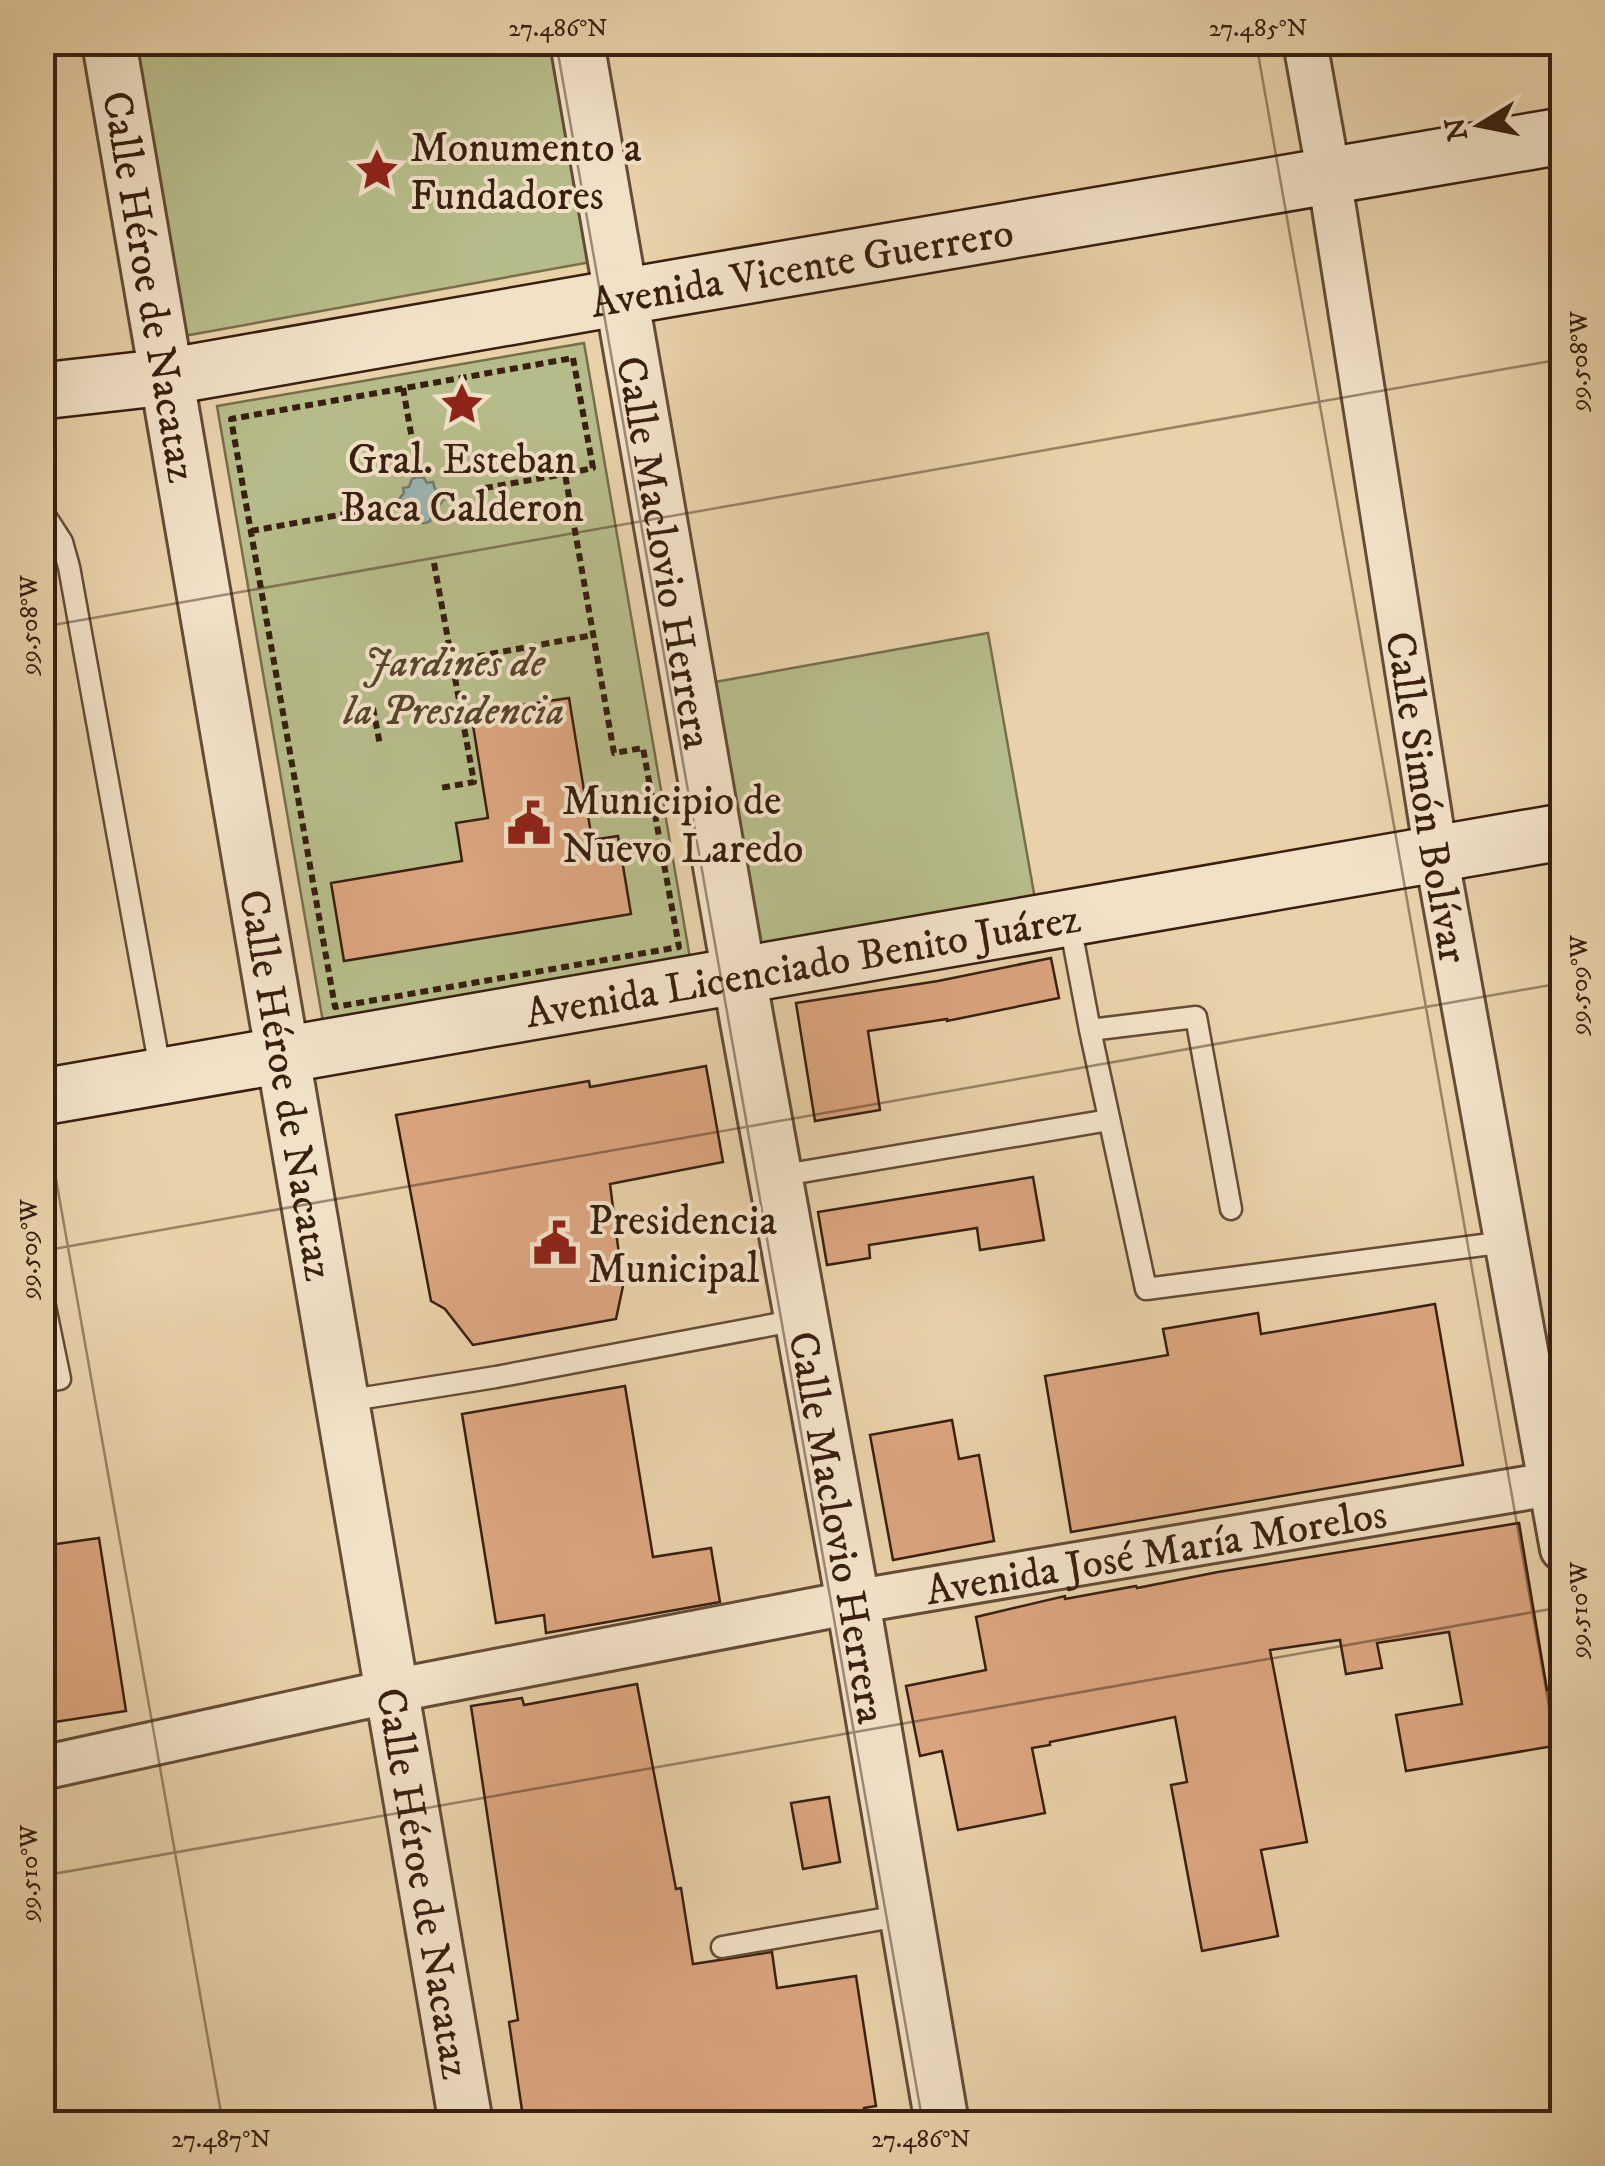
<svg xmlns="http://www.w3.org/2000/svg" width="1605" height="2166" font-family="'IM FELL DW Pica',serif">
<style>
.green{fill:#b6bc89;stroke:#776e4c;stroke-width:2.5}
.water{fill:#9bb5b3;stroke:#737972;stroke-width:2.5}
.building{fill:#dba57f;stroke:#381f10;stroke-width:2.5}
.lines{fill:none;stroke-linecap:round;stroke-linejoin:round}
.service-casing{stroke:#644c36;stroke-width:25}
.minor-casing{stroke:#644c36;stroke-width:48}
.tertiary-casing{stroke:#644c36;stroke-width:58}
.secondary-casing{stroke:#381f10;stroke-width:60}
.path{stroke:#381f10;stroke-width:6;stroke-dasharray:8 5;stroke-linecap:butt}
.service{stroke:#f1e1c7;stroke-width:20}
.minor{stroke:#f1e1c7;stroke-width:42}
.tertiary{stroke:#f1e1c7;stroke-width:52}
.secondary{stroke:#f1e1c7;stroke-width:55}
.ticks{fill:none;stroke:#381f10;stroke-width:2.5;stroke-opacity:0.45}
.labels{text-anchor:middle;stroke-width:8;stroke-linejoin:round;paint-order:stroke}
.poi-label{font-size:42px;fill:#381f10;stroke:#f1e1c7;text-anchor:start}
.street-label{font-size:42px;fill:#381f10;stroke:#f1e1c7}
.park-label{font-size:42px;font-style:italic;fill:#58462e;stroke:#f1e1c7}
.neatline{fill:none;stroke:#381f10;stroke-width:4}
.ticks-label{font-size:25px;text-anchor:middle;fill:#381f10}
</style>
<rect width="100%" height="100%" fill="#e9d1a9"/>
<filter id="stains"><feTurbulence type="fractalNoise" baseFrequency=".002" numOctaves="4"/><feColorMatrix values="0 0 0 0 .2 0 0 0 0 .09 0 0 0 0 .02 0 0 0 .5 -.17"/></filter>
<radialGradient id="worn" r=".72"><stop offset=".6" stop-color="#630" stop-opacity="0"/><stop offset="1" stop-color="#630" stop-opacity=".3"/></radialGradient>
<path class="green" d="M 131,43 L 563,43 L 602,260 L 184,336 Z
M 584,343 L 691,964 L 324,1028 L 217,406 Z
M 988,633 L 1035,899 L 762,947 L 715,682 Z"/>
<path class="water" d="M 418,477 L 424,478 L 427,483 L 433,482 L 435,489 L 442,493 L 444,499 L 437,508 L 438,514 L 432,515 L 430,521 C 424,525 418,523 414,518 L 408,519 L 407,513 L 399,509 L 396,503 L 404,493 L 403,488 L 409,487 L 412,479 Z"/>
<path class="building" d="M 569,698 L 592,840 L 618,836 L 631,914 L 344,961 L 331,883 L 462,861 L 456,823 L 488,818 L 471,713 Z
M 1051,958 L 1059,998 L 947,1021 L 947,1019 L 868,1031 L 880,1110 L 815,1121 L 796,1003 L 938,981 Z
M 706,1066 L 723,1162 L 610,1184 L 623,1286 L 616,1319 L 473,1345 L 445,1309 L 431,1301 L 396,1115 L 589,1081 L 590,1087 Z
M 1033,1177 L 1044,1240 L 980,1250 L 977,1228 L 869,1245 L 870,1258 L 827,1265 L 818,1212 Z
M 1435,1304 L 1463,1465 L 1071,1532 L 1045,1376 L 1168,1355 L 1163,1329 L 1258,1313 L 1261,1334 Z
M 625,1386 L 653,1557 L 711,1548 L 720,1602 L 546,1633 L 544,1615 L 496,1623 L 462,1414 Z
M 952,1420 L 959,1459 L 979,1455 L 994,1541 L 893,1560 L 870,1435 Z
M 1519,1523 L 1547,1690 L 1549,1689 L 1559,1745 L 1406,1771 L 1396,1715 L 1462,1704 L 1449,1632 L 1377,1643 L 1382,1668 L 1346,1674 L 1340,1640 L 1270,1650 L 1307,1842 L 1261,1850 L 1278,1936 L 1202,1951 L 1171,1785 L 1187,1782 L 1175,1717 L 1050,1742 L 1050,1745 L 1032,1748 L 1045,1813 L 958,1830 L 942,1751 L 920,1756 L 906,1686 L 986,1670 L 976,1617 L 1065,1596 L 1065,1599 L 1136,1586 L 1137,1588 L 1218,1572 Z
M 99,1538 L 126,1711 L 42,1724 L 42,1546 Z
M 637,1684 L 676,1889 L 681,1888 L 693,1964 L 772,1952 L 777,1988 L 856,1976 L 876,2106 L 864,2108 L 867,2124 L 524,2124 L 509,2022 L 518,2020 L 471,1706 L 522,1698 L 524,1705 Z
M 829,1797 L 840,1862 L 803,1869 L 791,1803 Z"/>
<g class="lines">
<g class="service-casing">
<path id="service" d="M 42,511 L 62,542 L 69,567 L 161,1074
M 1069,919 L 1090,1030
M 778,1176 L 1109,1120
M 1231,1209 L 1196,1017 L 1090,1030 L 1146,1289 L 1506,1242
M 42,1292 L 60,1379 L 42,1382
M 345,1401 L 496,1377 L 798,1320
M 722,1947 L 905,1915"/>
</g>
<g class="minor-casing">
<g id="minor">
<path id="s1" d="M 1305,42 L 1329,176 L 1436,854 L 1562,1549"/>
<path id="s2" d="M 42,1768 L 392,1691 L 853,1602 L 1562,1482"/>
</g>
</g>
<g class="tertiary-casing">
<g id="tertiary">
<path id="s3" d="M 109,42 L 466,2124"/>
<path id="s4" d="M 577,42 L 747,1021 L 853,1602 L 942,2124"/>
</g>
</g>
<g class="secondary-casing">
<g id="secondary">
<path id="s5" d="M 42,391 L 166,377 L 662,290 L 1562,136"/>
<path id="s6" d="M 42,1097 L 1562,832"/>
</g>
</g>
<path class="path" d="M 573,358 L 593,468 L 565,474 L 614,753 L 643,748 L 679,947 L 335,1007 L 231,419 Z
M 403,388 L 412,439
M 485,488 L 565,474
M 251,531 L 361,511
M 434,563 L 474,782 L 440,788
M 452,661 L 593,635
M 373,708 L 380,745"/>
<use href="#service" class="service"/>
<use href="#minor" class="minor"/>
<use href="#tertiary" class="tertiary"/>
<use href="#secondary" class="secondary"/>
</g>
<path class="ticks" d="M 556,42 L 923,2124M 1256,42 L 1562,1780M 42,627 L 1562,359M 42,1100 L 223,2124M 42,1251 L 1562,983M 42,1876 L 1562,1607"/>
<defs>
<g id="sight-bare" transform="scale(3.45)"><path d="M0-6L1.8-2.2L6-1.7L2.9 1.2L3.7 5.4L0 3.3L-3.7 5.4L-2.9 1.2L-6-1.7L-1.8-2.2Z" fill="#8f2418" stroke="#f1e1c7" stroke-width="2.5" paint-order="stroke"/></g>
<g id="civic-bare" transform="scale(3.45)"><path d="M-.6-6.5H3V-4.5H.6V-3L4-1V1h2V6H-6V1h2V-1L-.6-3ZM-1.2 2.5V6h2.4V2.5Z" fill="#8f2418" stroke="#f1e1c7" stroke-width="2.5" paint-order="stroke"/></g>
</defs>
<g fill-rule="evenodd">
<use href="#sight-bare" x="377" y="170"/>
<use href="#sight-bare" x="462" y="404"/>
<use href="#civic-bare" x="529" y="823"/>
<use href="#civic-bare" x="555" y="1243"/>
</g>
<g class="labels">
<g class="poi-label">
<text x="410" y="161">Monumento a<tspan x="410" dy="48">Fundadores</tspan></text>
<text x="462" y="473" text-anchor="middle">Gral. Esteban<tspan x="462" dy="48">Baca Calderon</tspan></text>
<text x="562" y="814">Municipio de<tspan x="562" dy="48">Nuevo Laredo</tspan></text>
<text x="588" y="1234">Presidencia<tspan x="588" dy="48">Municipal</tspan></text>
</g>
<g class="street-label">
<text dy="15" stroke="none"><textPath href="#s5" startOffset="770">Avenida Vicente Guerrero</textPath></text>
<text dy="15" stroke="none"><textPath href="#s3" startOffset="248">Calle Héroe de Nacataz</textPath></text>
<text dy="15" stroke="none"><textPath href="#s4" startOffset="518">Calle Maclovio Herrera</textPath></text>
<text dy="15" stroke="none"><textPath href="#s1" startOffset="765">Calle Simón Bolívar</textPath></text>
<text dy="15" stroke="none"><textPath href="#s6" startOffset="772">Avenida Licenciado Benito Juárez</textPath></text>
<text dy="15" stroke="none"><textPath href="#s3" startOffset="1058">Calle Héroe de Nacataz</textPath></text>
<text dy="15" stroke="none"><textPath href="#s4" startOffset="1508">Calle Maclovio Herrera</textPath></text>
<text dy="15" stroke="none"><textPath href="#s2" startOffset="1135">Avenida José María Morelos</textPath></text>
<text dy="15" stroke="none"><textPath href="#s3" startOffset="1868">Calle Héroe de Nacataz</textPath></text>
</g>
<g class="park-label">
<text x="454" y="676">Jardines de<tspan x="454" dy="48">la Presidencia</tspan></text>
</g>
</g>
<rect width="1605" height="2166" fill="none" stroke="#e9d1a9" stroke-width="110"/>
<g transform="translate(1480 125) rotate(260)" stroke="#f1e1c7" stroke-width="8" paint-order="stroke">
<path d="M0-8L18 38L0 25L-18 38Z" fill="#381f10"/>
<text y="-15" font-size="28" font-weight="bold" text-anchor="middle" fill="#381f10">N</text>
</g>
<rect x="55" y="55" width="1495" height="2056" class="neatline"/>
<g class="ticks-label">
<text x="558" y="36">27.486°N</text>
<text x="1258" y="36">27.485°N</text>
<text transform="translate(1578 361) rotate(-90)" y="9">99.508°W</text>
<text transform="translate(28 625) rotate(-90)" y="9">99.508°W</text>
<text transform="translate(1578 985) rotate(-90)" y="9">99.509°W</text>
<text transform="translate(28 1249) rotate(-90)" y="9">99.509°W</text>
<text transform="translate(1578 1610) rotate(-90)" y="9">99.510°W</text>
<text transform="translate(28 1873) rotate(-90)" y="9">99.510°W</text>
<text x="221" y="2147">27.487°N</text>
<text x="921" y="2147">27.486°N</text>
</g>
<rect width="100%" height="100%" filter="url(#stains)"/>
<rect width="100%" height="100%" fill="url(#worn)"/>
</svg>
